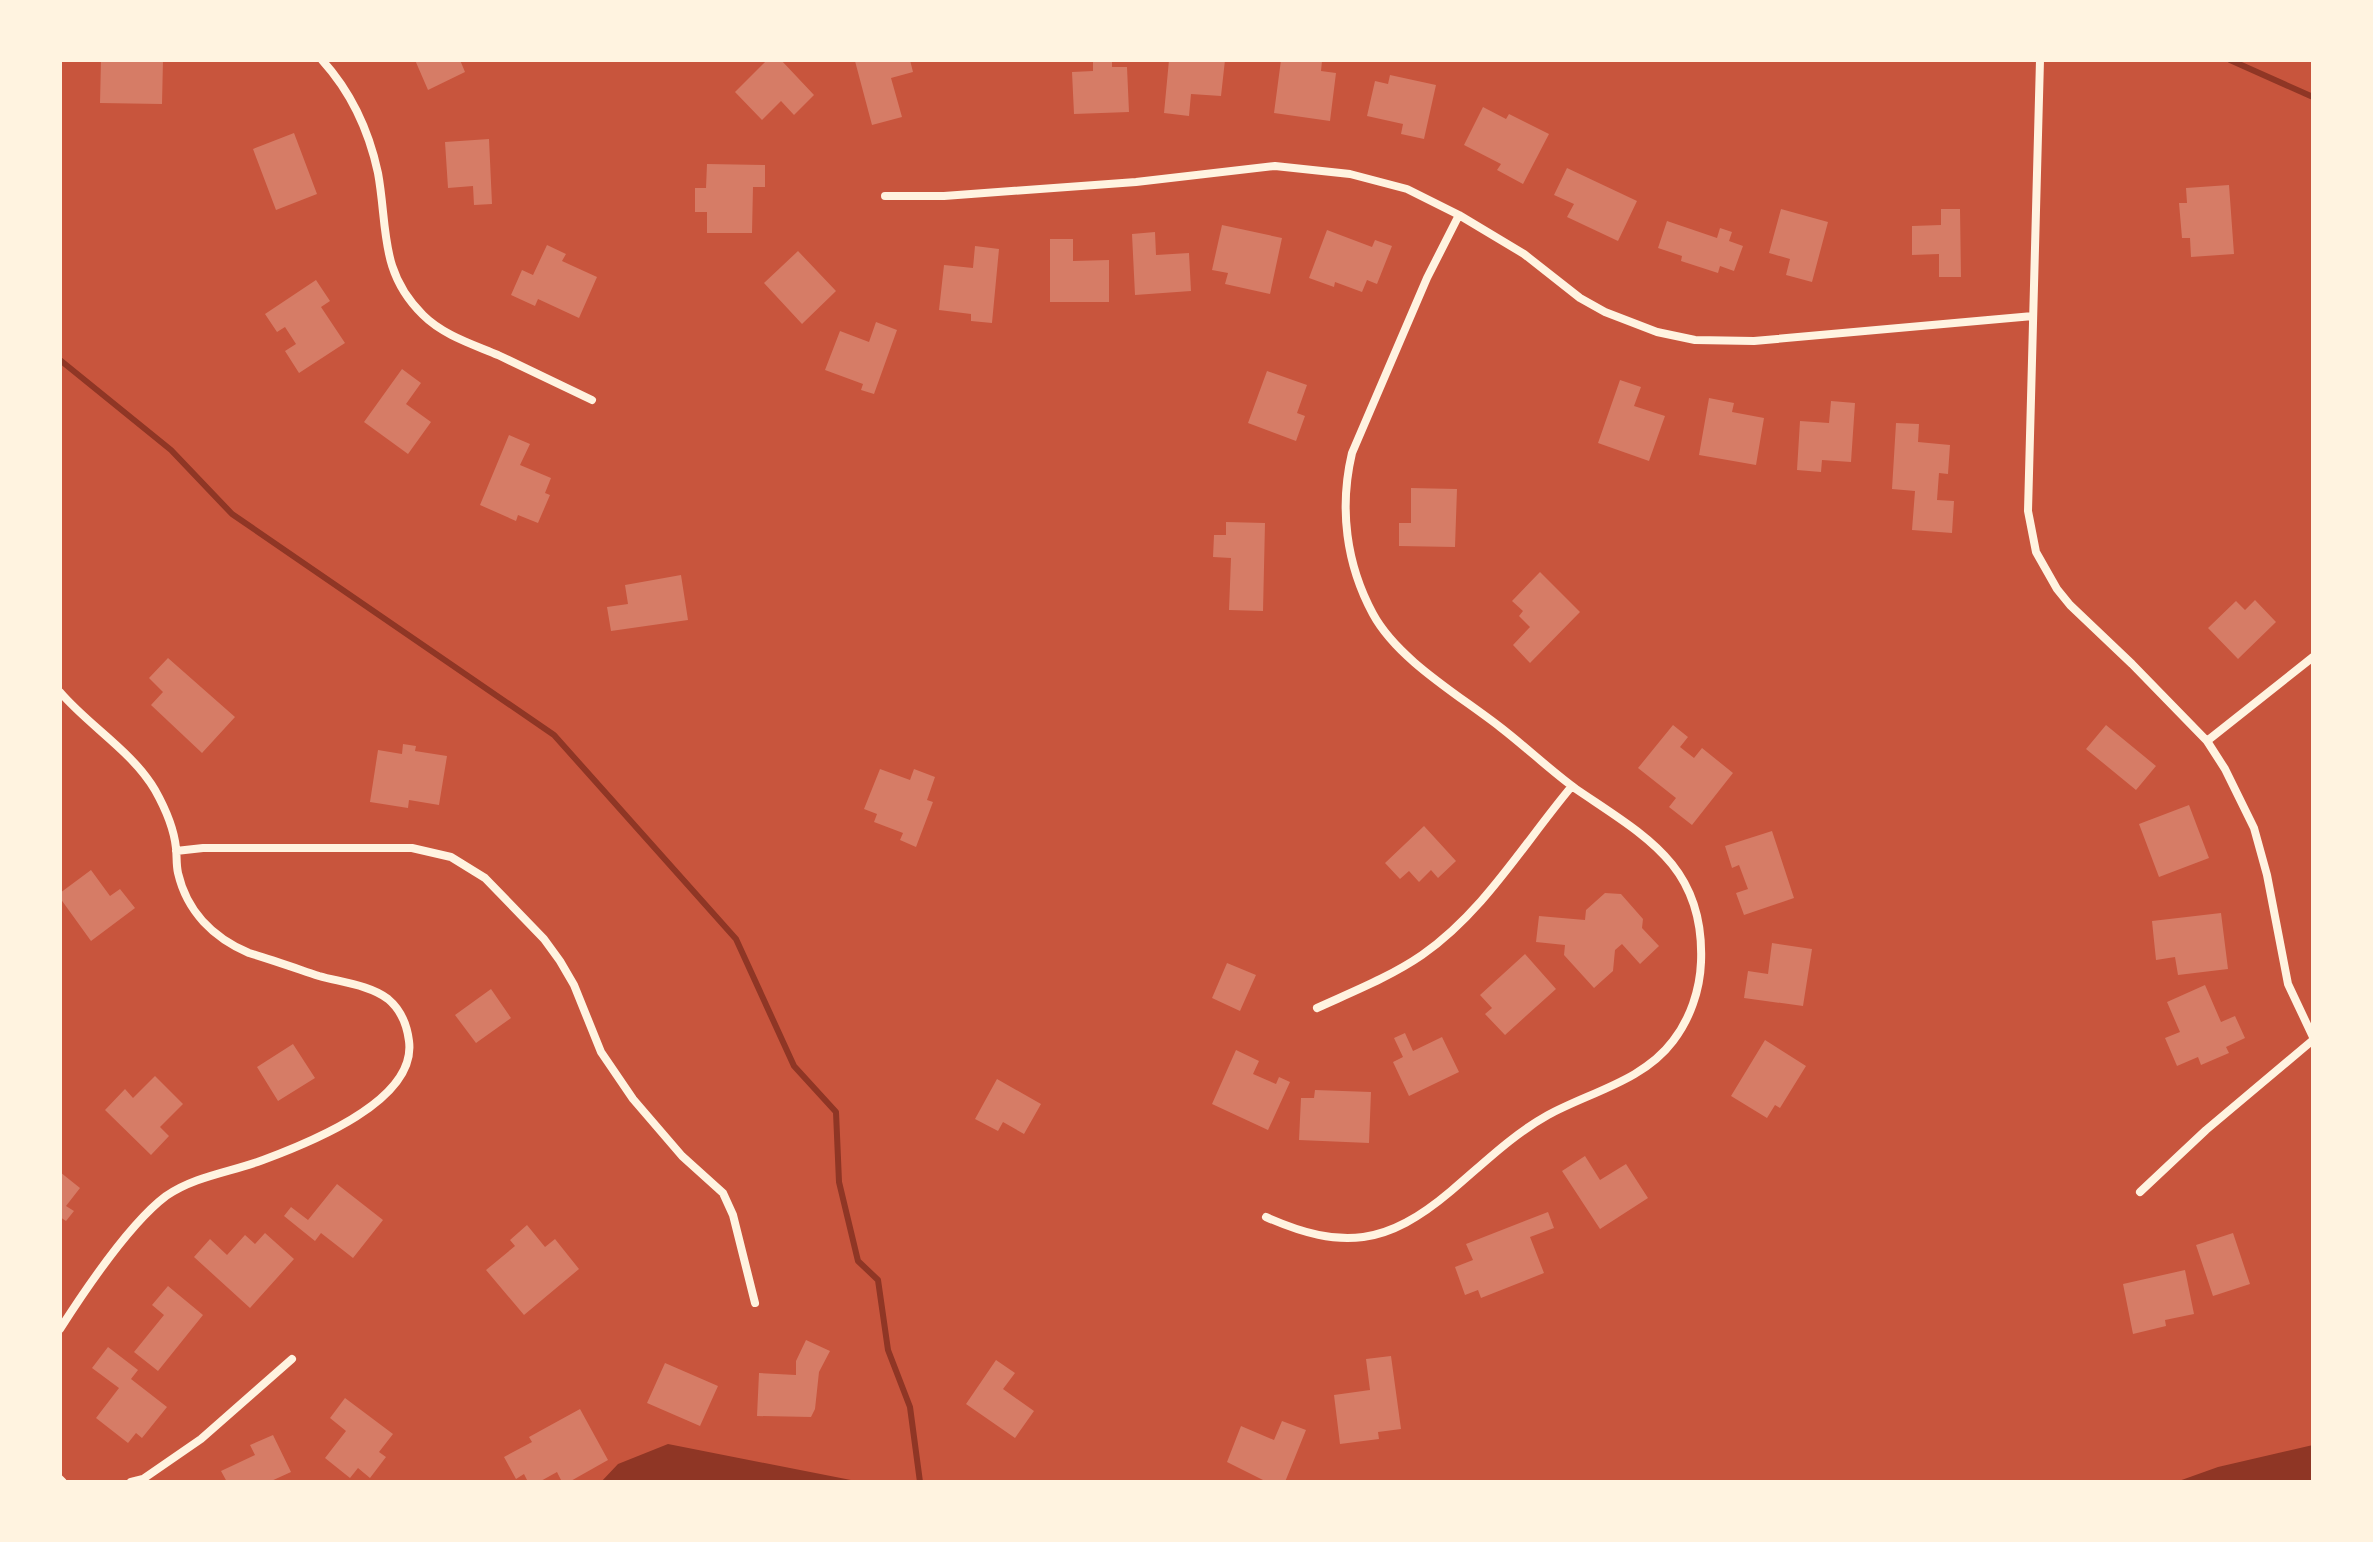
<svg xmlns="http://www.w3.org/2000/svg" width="2373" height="1542" font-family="Merriweather,serif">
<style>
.water{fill:#8f3625}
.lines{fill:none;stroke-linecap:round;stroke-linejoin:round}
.stream{stroke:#8f3625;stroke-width:6}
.building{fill:#d67c66}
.minor{stroke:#fff3e0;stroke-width:8}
</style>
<rect width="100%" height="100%" fill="#c8553d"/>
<path class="water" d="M 668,1444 L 861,1482 L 601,1482 L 618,1464 Z
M 2313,1445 L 2313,1482 L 2176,1482 L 2218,1467 Z"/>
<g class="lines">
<path class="stream" d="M 2230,60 L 2313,97
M 60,360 L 171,450 L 232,514 L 554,735 L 736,939 L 794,1066 L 836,1112 L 839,1182 L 858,1261 L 878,1280 L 888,1350 L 910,1407 L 920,1482"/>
</g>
<path class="building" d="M 101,60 L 163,60 L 162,104 L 100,103 Z
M 415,60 L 460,60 L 465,72 L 428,90 Z
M 767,60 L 781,60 L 814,95 L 794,115 L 781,101 L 762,120 L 735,92 Z
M 859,60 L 910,60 L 913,72 L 891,78 L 902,117 L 872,125 L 855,61 Z
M 1112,60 L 1112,67 L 1127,67 L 1129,112 L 1074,114 L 1072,72 L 1093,71 L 1093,61 Z
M 1169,60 L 1225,60 L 1221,96 L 1191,94 L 1189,116 L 1164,113 Z
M 1281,60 L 1322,61 L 1321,71 L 1336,73 L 1330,121 L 1274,113 Z
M 1390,75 L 1436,85 L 1424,139 L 1401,134 L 1403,124 L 1367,116 L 1375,81 L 1388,84 Z
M 1483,107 L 1506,119 L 1509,114 L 1549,134 L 1523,184 L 1497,170 L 1501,164 L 1464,145 Z
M 294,133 L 317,194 L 276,210 L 253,149 Z
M 489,139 L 492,204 L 474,205 L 473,186 L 448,188 L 445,142 Z
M 707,164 L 765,165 L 765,187 L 753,187 L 752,233 L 707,233 L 707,212 L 695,212 L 695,188 L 706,188 Z
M 1567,168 L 1637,201 L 1618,241 L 1567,217 L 1574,204 L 1554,195 Z
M 2229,185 L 2234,254 L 2191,257 L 2190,238 L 2182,238 L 2179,203 L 2187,203 L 2186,188 Z
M 1781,209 L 1828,222 L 1812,282 L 1786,275 L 1790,259 L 1769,253 Z
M 1941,209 L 1960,209 L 1961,277 L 1939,277 L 1939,254 L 1912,255 L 1912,226 L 1941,225 Z
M 1667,221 L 1717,238 L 1720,228 L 1732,232 L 1729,241 L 1743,246 L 1734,271 L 1720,266 L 1718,273 L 1681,261 L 1682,256 L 1658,248 Z
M 1222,225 L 1282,238 L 1270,294 L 1225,284 L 1228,273 L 1212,270 Z
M 1327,230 L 1372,247 L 1375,240 L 1392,246 L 1377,284 L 1367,280 L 1362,292 L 1335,282 L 1334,287 L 1309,278 Z
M 1155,232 L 1156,255 L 1189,253 L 1191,291 L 1135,295 L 1132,234 Z
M 1050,239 L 1073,239 L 1073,261 L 1109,260 L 1109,302 L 1050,302 Z
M 547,245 L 566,254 L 562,261 L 597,277 L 579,318 L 538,299 L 535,306 L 511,295 L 522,270 L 533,275 Z
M 975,246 L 999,249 L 992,323 L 971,321 L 971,314 L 939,310 L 944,265 L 973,268 Z
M 798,251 L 836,291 L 802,324 L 764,283 Z
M 316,280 L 330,301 L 321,307 L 345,343 L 299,373 L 285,351 L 296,344 L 285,327 L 277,332 L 265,314 Z
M 876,322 L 897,330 L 874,394 L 861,390 L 863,384 L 825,370 L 840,331 L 869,342 Z
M 402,369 L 421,383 L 406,404 L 431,422 L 408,454 L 364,422 Z
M 1267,371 L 1307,385 L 1297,413 L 1305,416 L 1296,441 L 1248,423 Z
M 1620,380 L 1641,387 L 1634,406 L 1665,416 L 1649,461 L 1598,443 Z
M 1709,398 L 1734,403 L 1732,412 L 1764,418 L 1756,465 L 1699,455 Z
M 1831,401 L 1855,403 L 1851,462 L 1822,460 L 1821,472 L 1797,470 L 1800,421 L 1829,423 Z
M 1896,423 L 1919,424 L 1918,442 L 1950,445 L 1948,474 L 1939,473 L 1937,500 L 1954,501 L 1952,533 L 1912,530 L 1915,491 L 1892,489 Z
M 509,435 L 530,444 L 520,465 L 551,478 L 545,493 L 550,495 L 538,523 L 518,515 L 516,521 L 480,505 Z
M 1411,488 L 1457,489 L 1455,547 L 1399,546 L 1399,523 L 1411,523 Z
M 1226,522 L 1265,523 L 1263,611 L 1229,610 L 1231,558 L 1213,557 L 1214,535 L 1226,535 Z
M 1540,572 L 1580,612 L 1530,663 L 1513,645 L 1530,627 L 1519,616 L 1523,611 L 1512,601 Z
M 681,575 L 688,620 L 611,631 L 607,607 L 628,604 L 625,585 Z
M 2255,600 L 2276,622 L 2238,659 L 2208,628 L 2236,601 L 2245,610 Z
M 168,658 L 235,717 L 202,753 L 151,705 L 163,692 L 149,678 Z
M 1673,725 L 1688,737 L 1680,747 L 1694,758 L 1702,748 L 1733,773 L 1692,825 L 1669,807 L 1676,798 L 1638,768 Z
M 2106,725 L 2156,766 L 2136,790 L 2086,749 Z
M 403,744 L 416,746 L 415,751 L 447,756 L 439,805 L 409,800 L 408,808 L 370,802 L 378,750 L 402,754 Z
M 880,769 L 910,780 L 914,769 L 935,777 L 927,800 L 933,802 L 916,847 L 900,840 L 903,833 L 874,822 L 877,814 L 864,809 Z
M 2189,805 L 2209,858 L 2159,877 L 2139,824 Z
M 1424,826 L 1456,861 L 1438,878 L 1431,870 L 1419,882 L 1409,871 L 1400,879 L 1385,863 Z
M 1772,831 L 1794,898 L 1744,915 L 1736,893 L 1748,889 L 1739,865 L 1732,868 L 1725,846 Z
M 91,870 L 110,896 L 120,889 L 135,908 L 91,941 L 60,898 L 60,893 Z
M 1605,893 L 1621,894 L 1643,919 L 1642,928 L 1659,946 L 1640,964 L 1622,944 L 1615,950 L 1613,971 L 1594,988 L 1564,955 L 1565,945 L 1536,942 L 1539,916 L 1585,920 L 1586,910 Z
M 2221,913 L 2228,969 L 2178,975 L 2175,957 L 2156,960 L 2152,921 Z
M 1772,943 L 1812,949 L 1803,1006 L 1744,998 L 1748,971 L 1768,974 Z
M 1525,954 L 1556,989 L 1505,1035 L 1485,1014 L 1492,1008 L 1480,995 Z
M 1227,963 L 1256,975 L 1240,1011 L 1212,998 Z
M 2205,985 L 2221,1022 L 2235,1016 L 2245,1038 L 2226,1047 L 2229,1053 L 2201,1065 L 2198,1057 L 2177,1066 L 2165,1038 L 2180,1032 L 2167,1002 Z
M 491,989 L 511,1018 L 476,1043 L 455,1015 Z
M 1405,1033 L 1413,1051 L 1442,1037 L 1459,1072 L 1409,1096 L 1393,1062 L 1403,1057 L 1394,1038 Z
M 1765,1040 L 1806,1066 L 1780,1108 L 1775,1105 L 1767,1118 L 1731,1096 Z
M 293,1044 L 315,1078 L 278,1101 L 257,1067 Z
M 1236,1050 L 1259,1061 L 1253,1074 L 1276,1084 L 1279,1077 L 1290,1082 L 1268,1130 L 1212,1104 Z
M 155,1076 L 183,1104 L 160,1127 L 169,1136 L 151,1155 L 105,1110 L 125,1089 L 133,1098 Z
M 997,1079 L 1041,1104 L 1024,1134 L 1003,1122 L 998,1131 L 975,1119 Z
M 1315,1090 L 1371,1092 L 1369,1143 L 1299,1140 L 1301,1098 L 1314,1098 Z
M 1585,1156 L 1600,1180 L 1626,1164 L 1648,1198 L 1600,1229 L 1562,1171 Z
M 60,1172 L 80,1188 L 66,1206 L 74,1211 L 66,1221 L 60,1217 Z
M 337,1184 L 383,1220 L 353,1258 L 321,1233 L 315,1241 L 284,1216 L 291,1207 L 308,1220 Z
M 1548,1212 L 1554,1228 L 1530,1237 L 1544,1273 L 1481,1298 L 1478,1290 L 1465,1295 L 1455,1267 L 1473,1260 L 1466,1244 Z
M 527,1225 L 545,1247 L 555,1239 L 579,1269 L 524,1315 L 486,1270 L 515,1246 L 510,1240 Z
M 265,1233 L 294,1259 L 250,1308 L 194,1257 L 210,1239 L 227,1255 L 245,1235 L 255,1244 Z
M 2233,1233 L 2250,1284 L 2213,1296 L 2196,1245 Z
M 2185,1270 L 2194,1314 L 2165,1320 L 2166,1326 L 2133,1334 L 2123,1284 Z
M 168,1286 L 203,1315 L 158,1371 L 134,1352 L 164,1315 L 152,1305 Z
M 806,1340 L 830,1351 L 819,1372 L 815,1409 L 811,1417 L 757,1416 L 759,1373 L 796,1375 L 796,1361 Z
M 108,1347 L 138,1370 L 131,1379 L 167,1407 L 142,1438 L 136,1433 L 128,1443 L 96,1418 L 119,1388 L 92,1368 Z
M 1391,1356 L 1401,1429 L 1378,1432 L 1379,1439 L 1340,1444 L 1334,1395 L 1370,1390 L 1366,1359 Z
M 996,1360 L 1015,1373 L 1003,1389 L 1034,1411 L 1015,1438 L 966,1404 Z
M 665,1363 L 718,1386 L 700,1426 L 647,1403 Z
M 345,1398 L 393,1434 L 379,1452 L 386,1457 L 370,1478 L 358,1468 L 350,1478 L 325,1458 L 346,1431 L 330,1418 Z
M 580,1409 L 608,1460 L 569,1482 L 562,1482 L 557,1472 L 539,1482 L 528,1482 L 524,1474 L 516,1479 L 504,1457 L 532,1442 L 529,1437 Z
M 1282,1421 L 1306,1430 L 1285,1482 L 1267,1482 L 1227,1462 L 1241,1426 L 1274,1440 Z
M 273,1435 L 291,1472 L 269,1482 L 227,1482 L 221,1471 L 255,1455 L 250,1445 Z"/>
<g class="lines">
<path class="minor" d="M 322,60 C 351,92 369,131 378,173 C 388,228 379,272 423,315 C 443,335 472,344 498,355 C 529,370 560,385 592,400
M 2040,60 L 2028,511 L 2036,552 L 2057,589 L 2070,605 L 2132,664 L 2207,741 L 2225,769 L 2254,828 L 2267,875 L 2288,984 L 2313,1037
M 885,196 L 944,196 L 1136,182 L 1275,166 L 1350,174 L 1407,189 L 1459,215 L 1524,254 L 1580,298 L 1605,312 L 1657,332 L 1695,340 L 1754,341 L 2033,316
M 60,692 C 89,726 132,751 155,790 C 164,806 174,829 176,848 C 177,856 176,864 178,873 C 187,912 214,938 249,953 C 272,960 295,968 319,976 C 340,982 370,985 388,999 C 400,1009 407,1025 409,1041 C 417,1101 309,1143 263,1160 C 231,1172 195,1176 166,1196 C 130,1223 85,1290 60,1329
M 2207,741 L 2313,657
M 176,851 L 203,848 L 412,848 L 451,857 L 485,878 L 544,939 L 560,961 L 574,985 L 601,1052 L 633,1099 L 682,1156 L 723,1193 L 733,1215 L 755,1303
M 1317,1008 C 1352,992 1390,977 1422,955 C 1484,912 1524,843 1572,786
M 2140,1192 L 2206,1130 L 2313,1040
M 1266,1217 C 1343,1251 1387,1245 1451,1191 C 1483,1164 1512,1135 1548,1115 C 1590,1092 1643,1081 1673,1041 C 1690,1019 1700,990 1701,962 C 1705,866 1645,836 1576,789 C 1550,770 1526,747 1500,727 C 1459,695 1398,660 1373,614 C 1346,564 1339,508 1352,453 L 1427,278 L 1459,215
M 60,1479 L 63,1482
M 131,1482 L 143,1479 L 201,1439 L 292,1359"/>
</g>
<rect width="2373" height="1542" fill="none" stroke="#fff3e0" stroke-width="124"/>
</svg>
